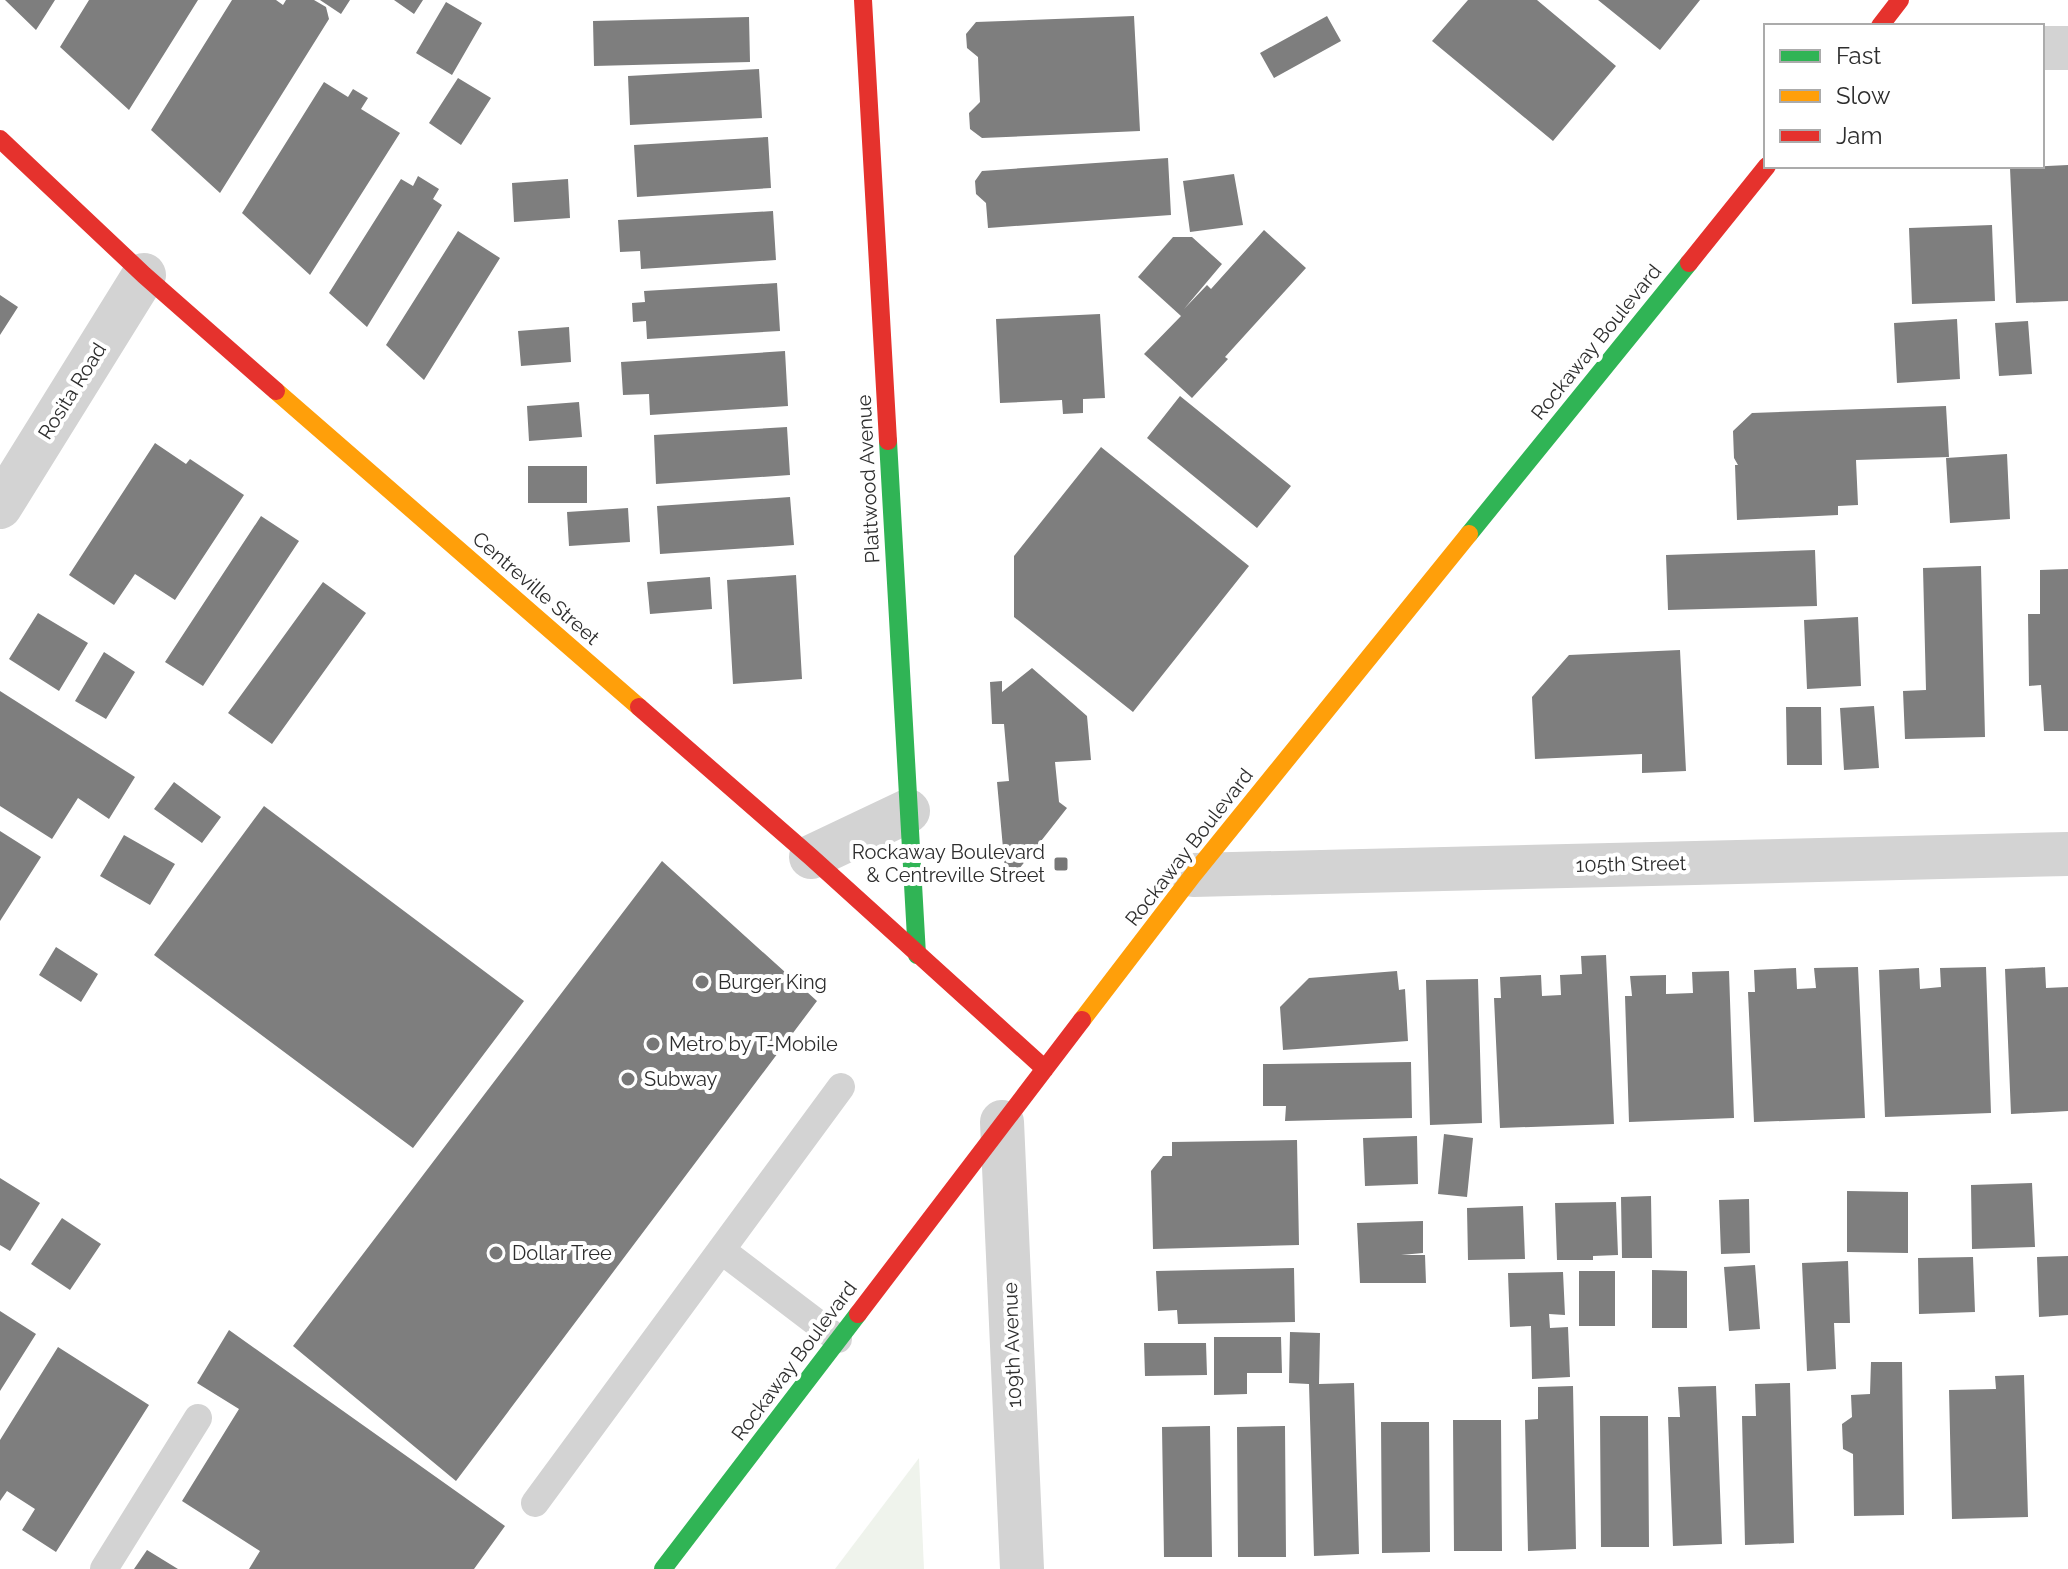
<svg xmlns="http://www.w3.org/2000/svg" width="2068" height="1569" font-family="Raleway,sans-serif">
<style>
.green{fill:#eff3ec}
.building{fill:#7e7e7e}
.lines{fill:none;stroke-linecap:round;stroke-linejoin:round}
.lane{stroke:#d3d3d3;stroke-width:28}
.street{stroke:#d3d3d3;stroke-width:44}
.fast{stroke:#30b455;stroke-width:18}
.slow{stroke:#ff9f0a;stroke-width:18}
.jam{stroke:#e5322d;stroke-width:18}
.poi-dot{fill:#777;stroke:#fff;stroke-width:3}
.labels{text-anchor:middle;stroke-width:8;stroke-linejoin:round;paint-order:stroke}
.street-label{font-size:20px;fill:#2e2e2e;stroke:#fff}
.poi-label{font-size:20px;fill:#2e2e2e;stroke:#fff;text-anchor:start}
</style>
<rect width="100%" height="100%" fill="#fff"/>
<path class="green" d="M 919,1458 L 924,1569 L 835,1569 Z"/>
<path class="building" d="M 5,0 L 55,0 L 36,30 Z
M 89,0 L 198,0 L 129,110 L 60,47 Z
M 232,0 L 276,0 L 283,5 L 286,0 L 314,0 L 326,7 L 329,19 L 220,193 L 151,130 Z
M 320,0 L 350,0 L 341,14 Z
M 394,0 L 423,0 L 414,14 Z
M 1468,0 L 1537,0 L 1616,66 L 1553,141 L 1432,41 Z
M 1598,0 L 1700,0 L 1660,50 Z
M 446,2 L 482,23 L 452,75 L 416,53 Z
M 1134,16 L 1140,131 L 982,138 L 970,129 L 969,113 L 980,102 L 979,81 L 978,57 L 967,48 L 966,34 L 976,22 Z
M 1327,16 L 1341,41 L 1274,78 L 1260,53 Z
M 749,17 L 750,62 L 594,66 L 593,21 Z
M 759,69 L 762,118 L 630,125 L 628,76 Z
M 458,78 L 491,98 L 461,145 L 429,123 Z
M 324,82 L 348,97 L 353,89 L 368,98 L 361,109 L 400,133 L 310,275 L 242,213 Z
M 768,137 L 771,188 L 637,197 L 634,145 Z
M 1168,158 L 1171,215 L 988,228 L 986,203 L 976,194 L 975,181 L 982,171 Z
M 2068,165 L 2068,301 L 2016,303 L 2010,168 Z
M 1234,174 L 1243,225 L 1190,232 L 1183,181 Z
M 418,176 L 439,189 L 433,199 L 442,205 L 367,327 L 329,293 L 401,179 L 413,186 Z
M 568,179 L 570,218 L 514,222 L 512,183 Z
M 773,211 L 776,260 L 641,269 L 640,251 L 620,252 L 618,220 Z
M 1992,225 L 1995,301 L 1912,304 L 1909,228 Z
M 1264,230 L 1306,268 L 1225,357 L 1228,359 L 1192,398 L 1144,354 L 1181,316 L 1138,277 L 1173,237 L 1192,237 L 1222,264 L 1184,309 L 1207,285 L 1211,289 Z
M 458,231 L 500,258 L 424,380 L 386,345 Z
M 777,283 L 780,331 L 647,339 L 646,321 L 633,322 L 632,303 L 645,302 L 644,291 Z
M 0,295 L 18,307 L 0,335 Z
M 1100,314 L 1105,398 L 1083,399 L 1083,413 L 1063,414 L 1062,400 L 1000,403 L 996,319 Z
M 1957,319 L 1960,379 L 1897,383 L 1894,323 Z
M 2028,321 L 2032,374 L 1999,376 L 1995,323 Z
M 569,327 L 571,362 L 521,366 L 518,331 Z
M 785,351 L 788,406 L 650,415 L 649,394 L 623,395 L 621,362 Z
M 1180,396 L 1291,486 L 1257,528 L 1147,438 Z
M 579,402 L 582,437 L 529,441 L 527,406 Z
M 1946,406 L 1949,457 L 1856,460 L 1858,505 L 1838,506 L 1838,515 L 1737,520 L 1735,465 L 1738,465 L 1734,458 L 1733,431 L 1752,413 Z
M 787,427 L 790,475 L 656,484 L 654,435 Z
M 155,443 L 186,464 L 190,459 L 244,495 L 175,600 L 135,574 L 114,605 L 69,575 Z
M 1101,447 L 1249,566 L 1133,712 L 1014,617 L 1014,556 Z
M 2007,454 L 2010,519 L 1950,523 L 1946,458 Z
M 528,466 L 587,466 L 587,503 L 528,503 Z
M 790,497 L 794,545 L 660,554 L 657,506 Z
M 628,508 L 630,542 L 569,546 L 567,512 Z
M 261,516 L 299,541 L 203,686 L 165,662 Z
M 1815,550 L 1817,606 L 1668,610 L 1666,555 Z
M 1981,566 L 1985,737 L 1905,739 L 1903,691 L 1926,690 L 1923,568 Z
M 2068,569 L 2068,731 L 2044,731 L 2041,685 L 2029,686 L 2028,614 L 2040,614 L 2040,570 Z
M 796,575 L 802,679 L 733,684 L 727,580 Z
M 710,577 L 712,609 L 650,614 L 647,582 Z
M 323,582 L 366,613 L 272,744 L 228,713 Z
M 38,613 L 88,643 L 59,691 L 9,659 Z
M 1858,617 L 1861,686 L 1807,689 L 1804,620 Z
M 1680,650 L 1686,771 L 1642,773 L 1642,754 L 1535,759 L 1532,697 L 1569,655 Z
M 104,652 L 135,672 L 106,719 L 75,701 Z
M 1032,668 L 1087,716 L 1091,760 L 1055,762 L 1059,802 L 1067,808 L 1019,869 L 1005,870 L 997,782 L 1009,781 L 1004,724 L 992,724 L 990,682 L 1002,681 L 1002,692 Z
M 0,691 L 135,777 L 109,819 L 78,798 L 52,839 L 0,806 Z
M 1874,706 L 1879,768 L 1844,770 L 1840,708 Z
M 1786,707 L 1821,707 L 1822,765 L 1787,765 Z
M 174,782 L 221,817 L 202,843 L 154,809 Z
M 264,806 L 524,1001 L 413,1148 L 154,955 Z
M 0,831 L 41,857 L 0,921 Z
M 124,835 L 175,864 L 150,905 L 100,876 Z
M 662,861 L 817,1001 L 456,1481 L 293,1346 Z
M 56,947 L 98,974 L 81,1002 L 39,975 Z
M 1606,955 L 1614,1124 L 1500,1128 L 1494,998 L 1501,998 L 1500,977 L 1541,975 L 1542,996 L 1561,995 L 1560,975 L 1582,974 L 1581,956 Z
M 1858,967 L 1865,1118 L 1754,1122 L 1748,992 L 1755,992 L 1754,970 L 1796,968 L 1797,989 L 1816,988 L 1814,968 Z
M 1986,967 L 1991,1113 L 1885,1117 L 1879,970 L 1919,968 L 1920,989 L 1941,987 L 1940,968 Z
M 2045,967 L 2046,988 L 2068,987 L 2068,1111 L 2011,1114 L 2005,969 Z
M 1397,971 L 1399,990 L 1405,989 L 1408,1041 L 1283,1050 L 1280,1007 L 1309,978 Z
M 1729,971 L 1734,1118 L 1629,1122 L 1625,996 L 1632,996 L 1630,976 L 1666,975 L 1666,994 L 1693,993 L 1692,972 Z
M 1478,979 L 1482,1123 L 1430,1125 L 1426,980 Z
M 1411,1062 L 1412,1118 L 1285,1121 L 1286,1106 L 1263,1106 L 1263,1064 Z
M 1444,1134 L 1473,1138 L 1467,1197 L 1438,1194 Z
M 1417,1136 L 1418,1184 L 1365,1186 L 1363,1138 Z
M 1297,1140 L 1299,1245 L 1153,1249 L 1151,1171 L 1163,1156 L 1172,1156 L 1172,1142 Z
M 0,1178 L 40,1203 L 10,1251 L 0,1245 Z
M 2032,1183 L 2035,1247 L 1972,1249 L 1971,1185 Z
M 1847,1191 L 1908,1192 L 1908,1253 L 1847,1252 Z
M 1651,1196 L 1652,1258 L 1622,1258 L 1621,1197 Z
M 1749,1199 L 1750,1253 L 1721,1254 L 1719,1200 Z
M 1616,1202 L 1618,1255 L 1593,1256 L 1593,1260 L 1557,1260 L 1555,1203 Z
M 1523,1206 L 1525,1259 L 1468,1260 L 1467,1208 Z
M 62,1218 L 101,1244 L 70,1290 L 31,1264 Z
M 1423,1221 L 1423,1253 L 1401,1255 L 1425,1255 L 1426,1283 L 1360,1283 L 1357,1223 Z
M 2068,1256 L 2068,1315 L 2039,1317 L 2037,1257 Z
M 1973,1257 L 1975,1312 L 1919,1314 L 1918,1258 Z
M 1848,1261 L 1850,1323 L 1834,1323 L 1836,1369 L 1807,1371 L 1802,1263 Z
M 1755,1265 L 1760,1329 L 1729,1331 L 1724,1267 Z
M 1294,1268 L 1295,1322 L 1178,1324 L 1177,1310 L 1158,1311 L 1156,1271 Z
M 1652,1270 L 1687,1271 L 1687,1328 L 1652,1328 Z
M 1579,1271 L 1615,1271 L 1615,1326 L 1579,1326 Z
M 1563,1272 L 1565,1315 L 1549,1314 L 1550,1328 L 1568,1327 L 1570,1377 L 1532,1379 L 1531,1326 L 1510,1327 L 1508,1273 Z
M 0,1311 L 36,1334 L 0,1391 Z
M 229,1330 L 505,1526 L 474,1569 L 249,1569 L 260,1551 L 182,1501 L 239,1409 L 197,1383 Z
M 1290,1332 L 1320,1333 L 1319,1384 L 1354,1383 L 1359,1554 L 1314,1556 L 1309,1384 L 1289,1383 Z
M 1214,1337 L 1281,1337 L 1282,1373 L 1247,1373 L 1247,1394 L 1214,1395 Z
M 1144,1343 L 1206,1343 L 1207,1375 L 1145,1376 Z
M 58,1347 L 149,1405 L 56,1552 L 22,1530 L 35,1509 L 7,1491 L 0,1501 L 0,1440 Z
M 1871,1362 L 1902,1362 L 1904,1515 L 1854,1516 L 1853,1454 L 1843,1449 L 1842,1424 L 1852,1417 L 1851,1395 L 1870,1394 Z
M 2024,1375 L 2028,1517 L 1952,1519 L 1949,1390 L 1996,1389 L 1995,1376 Z
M 1790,1383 L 1794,1543 L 1745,1545 L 1742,1416 L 1756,1416 L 1755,1384 Z
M 1573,1386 L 1576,1549 L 1528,1551 L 1525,1420 L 1538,1419 L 1538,1387 Z
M 1716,1386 L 1722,1544 L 1673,1546 L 1668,1417 L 1680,1417 L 1678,1387 Z
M 1600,1416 L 1648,1416 L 1649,1547 L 1601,1547 Z
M 1453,1420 L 1501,1420 L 1502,1551 L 1454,1551 Z
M 1381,1422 L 1429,1422 L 1430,1552 L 1382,1553 Z
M 1210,1426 L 1212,1557 L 1164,1557 L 1162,1427 Z
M 1285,1426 L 1286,1557 L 1238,1557 L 1237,1427 Z
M 147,1550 L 178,1569 L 134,1569 Z"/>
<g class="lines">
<path class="lane" d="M 721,1250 L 838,1339
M 535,1503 L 841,1087
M 104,1569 L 198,1418"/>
<path class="street" d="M 2042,48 L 2068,48
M 0,507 L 144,275
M 811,857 L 908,811
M 1193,875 L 2068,854
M 1002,1122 L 1022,1569"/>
<path class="fast" d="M 888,441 L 917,955
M 1469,534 L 1689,263
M 663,1569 L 858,1314"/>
<path class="slow" d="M 276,391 L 639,707
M 1082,1020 L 1193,875 L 1469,534"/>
<path class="jam" d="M 863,0 L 888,441
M 1880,26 L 1900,0
M 0,139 L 144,275 L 276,391
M 1689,263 L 1767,166
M 639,707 L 811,857 L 1045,1069
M 858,1314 L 1082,1020"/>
</g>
<g class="poi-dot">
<rect x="1053" y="856" width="16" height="16" rx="4"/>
<circle cx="702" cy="982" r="8"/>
<circle cx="653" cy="1044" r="8"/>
<circle cx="628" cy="1079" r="8"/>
<circle cx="496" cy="1253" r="8"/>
</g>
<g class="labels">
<g class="street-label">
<text transform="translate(1596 342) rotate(-51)" y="7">Rockaway Boulevard</text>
<text transform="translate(72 391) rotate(-58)" y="7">Rosita Road</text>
<text transform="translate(868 479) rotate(-93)" y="7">Plattwood Avenue</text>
<text transform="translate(536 588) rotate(41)" y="7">Centreville Street</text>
<text transform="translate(1189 847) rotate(-52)" y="7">Rockaway Boulevard</text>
<text transform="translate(1631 864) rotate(-1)" y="7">105th Street</text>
<text transform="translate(1012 1345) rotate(-92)" y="7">109th Avenue</text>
<text transform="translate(794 1361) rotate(-53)" y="7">Rockaway Boulevard</text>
</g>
<g class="poi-label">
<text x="1045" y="859" text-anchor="end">Rockaway Boulevard<tspan x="1045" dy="23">&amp; Centreville Street</tspan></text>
<text x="718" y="989">Burger King</text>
<text x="669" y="1051">Metro by T-Mobile</text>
<text x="644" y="1086">Subway</text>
<text x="512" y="1260">Dollar Tree</text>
</g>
</g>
<rect x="1764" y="24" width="280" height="144" fill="#ffffff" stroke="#ababab" stroke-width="2"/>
<rect x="1780" y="50" width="40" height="12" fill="#30b455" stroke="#ababab" stroke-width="2"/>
<text x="1836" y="64" font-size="24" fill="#2e2e2e">Fast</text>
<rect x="1780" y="90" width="40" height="12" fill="#ff9f0a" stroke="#ababab" stroke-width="2"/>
<text x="1836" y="104" font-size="24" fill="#2e2e2e">Slow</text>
<rect x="1780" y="130" width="40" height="12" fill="#e5322d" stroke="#ababab" stroke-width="2"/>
<text x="1836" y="144" font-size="24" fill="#2e2e2e">Jam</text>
</svg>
